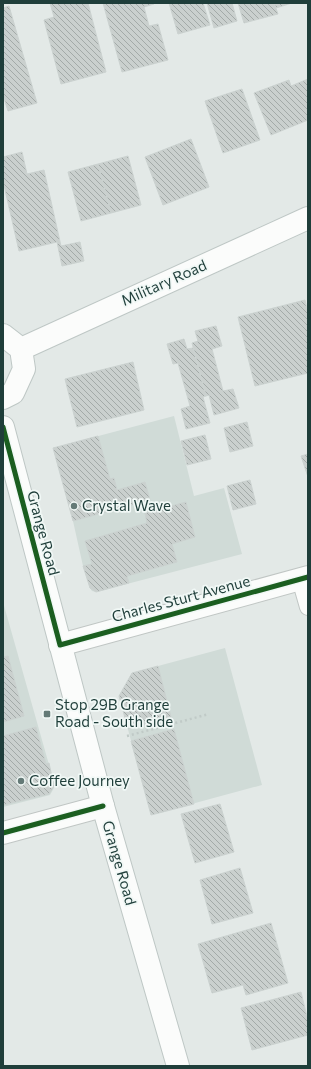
<svg xmlns="http://www.w3.org/2000/svg" width="311" height="1069" font-family="Commissioner,sans-serif">
<style>
.built{fill:#d0dbd7}
.building{fill:url(#building-back-hatch);stroke:#cbd2d0}
.lines{fill:none;stroke-linecap:round;stroke-linejoin:round}
.lane-casing{stroke:#c0c6c4;stroke-width:18}
.street-casing{stroke:#c0c6c4;stroke-width:24}
.secondary-casing{stroke:#bec7c5;stroke-width:24}
.path{stroke:#c0cac7;stroke-width:2.5;stroke-dasharray:2 3;stroke-linecap:butt}
.lane{stroke:#fbfcfb;stroke-width:16}
.street{stroke:#fbfcfb;stroke-width:22}
.secondary{stroke:#fbfcfb;stroke-width:22}
.cycleway-casing{stroke:#f1f8f6;stroke-width:8}
.cycleway{stroke:#1b5e20;stroke-width:5}
.poi-dot{fill:#647a77;stroke:#f1f8f6;stroke-width:1.5}
.labels{text-anchor:middle;stroke-width:3.5;stroke-linejoin:round;paint-order:stroke}
.street-label{font-size:15px;fill:#1f3e3a;stroke:#f1f8f6}
.poi-label{font-size:15px;fill:#1f3e3a;stroke:#f1f8f6;text-anchor:start}
</style>
<defs>
<pattern id="building-back-hatch" width="6" height="6" patternUnits="userSpaceOnUse"><rect width="6" height="6" fill="#cad0ce"/><path d="M-1 5l2 2M0 0l6 6M5-1l2 2" fill="none" stroke="#a3aaa8"/></pattern>
</defs>
<rect width="100%" height="100%" fill="#e3e9e7"/>
<path class="built" d="M 174,416 L 194,496 L 224,488 L 242,554 L 96,592 L 92,591 L 90,588 L 83,566 L 73,521 L 53,448 Z
M 3,602 L 55,786 L 50,795 L 3,807 Z
M 225,648 L 262,785 L 151,815 L 119,696 L 132,673 Z"/>
<path class="building" d="M 50,3 L 88,3 L 106,72 L 61,84 L 44,20 L 54,17 Z
M 103,3 L 153,3 L 154,4 L 144,7 L 149,26 L 158,24 L 168,60 L 122,72 Z
M 169,3 L 203,3 L 210,25 L 178,34 Z
M 207,3 L 232,3 L 237,21 L 214,28 Z
M 238,3 L 274,3 L 278,14 L 244,23 Z
M 274,3 L 292,3 L 276,8 Z
M 9,6 L 37,103 L 8,111 L 3,95 L 3,8 Z
M 308,79 L 308,120 L 271,135 L 254,93 L 289,80 L 291,86 Z
M 242,89 L 260,140 L 223,153 L 205,101 Z
M 191,139 L 209,187 L 163,205 L 145,157 Z
M 22,152 L 27,174 L 44,170 L 61,246 L 80,242 L 84,261 L 62,266 L 57,242 L 19,251 L 3,181 L 3,157 Z
M 128,156 L 141,205 L 111,213 L 98,164 Z
M 98,164 L 111,213 L 81,221 L 68,172 Z
M 305,300 L 308,314 L 308,373 L 255,386 L 238,317 Z
M 216,326 L 222,346 L 212,349 L 223,391 L 233,389 L 239,408 L 214,415 L 209,395 L 206,396 L 192,343 L 198,341 L 195,331 Z
M 184,339 L 187,349 L 193,348 L 206,396 L 203,397 L 210,423 L 186,429 L 181,409 L 190,406 L 178,363 L 173,364 L 167,344 Z
M 133,362 L 144,410 L 77,427 L 65,379 Z
M 247,422 L 253,446 L 230,452 L 224,428 Z
M 205,435 L 211,459 L 187,465 L 181,441 Z
M 98,436 L 110,479 L 114,478 L 117,490 L 145,482 L 150,500 L 73,521 L 53,448 Z
M 308,454 L 308,477 L 301,456 Z
M 250,480 L 256,504 L 233,510 L 227,486 Z
M 186,502 L 195,537 L 172,544 L 177,562 L 127,576 L 129,583 L 96,592 L 90,588 L 83,566 L 92,564 L 85,541 L 147,523 L 145,513 Z
M 8,656 L 24,716 L 3,722 L 3,657 Z
M 158,666 L 171,717 L 128,729 L 119,696 L 132,673 Z
M 36,727 L 46,764 L 49,763 L 54,786 L 49,794 L 3,805 L 3,736 Z
M 174,729 L 194,804 L 151,815 L 131,741 Z
M 220,804 L 234,852 L 195,863 L 181,814 Z
M 240,868 L 253,913 L 212,924 L 200,880 Z
M 271,923 L 288,983 L 246,995 L 243,985 L 212,993 L 198,944 Z
M 301,992 L 308,1021 L 308,1035 L 252,1050 L 241,1008 Z"/>
<g class="lines">
<g class="lane-casing">
<path id="lane" d="M 300,579 L 308,607"/>
</g>
<g class="street-casing">
<path id="street" d="M 60,645 L 308,577
M 3,833 L 103,806"/>
</g>
<g class="secondary-casing">
<path id="secondary" d="M 3,335 L 21,349 L 24,369 L 13,393 L 3,398
M 21,349 L 308,218
M 3,427 L 103,806 L 178,1066"/>
</g>
<path class="path" d="M 127,736 L 209,714"/>
<use href="#lane" class="lane"/>
<use href="#street" class="street"/>
<use href="#secondary" class="secondary"/>
<g class="cycleway-casing">
<path id="cycleway" d="M 3,427 L 60,645 L 308,577
M 3,833 L 103,806"/>
</g>
<use href="#cycleway" class="cycleway"/>
</g>
<g class="poi-dot">
<circle cx="74" cy="506" r="4"/>
<rect x="43" y="710" width="8" height="8" rx="2"/>
<circle cx="21" cy="781" r="4"/>
</g>
<g class="labels">
<g class="street-label">
<text transform="translate(164 283) rotate(-24)" y="5">Military Road</text>
<text transform="translate(43 533) rotate(75)" y="5">Grange Road</text>
<text transform="translate(181 599) rotate(-15)" y="5">Charles Sturt Avenue</text>
<text transform="translate(119 863) rotate(74)" y="5">Grange Road</text>
</g>
<g class="poi-label">
<text x="82" y="511">Crystal Wave</text>
<text x="55" y="710">Stop 29B Grange<tspan x="55" dy="17">Road - South side</tspan></text>
<text x="29" y="786">Coffee Journey</text>
</g>
</g>
<rect width="311" height="1069" fill="none" stroke="#1f3e3a" stroke-width="8"/>
</svg>
